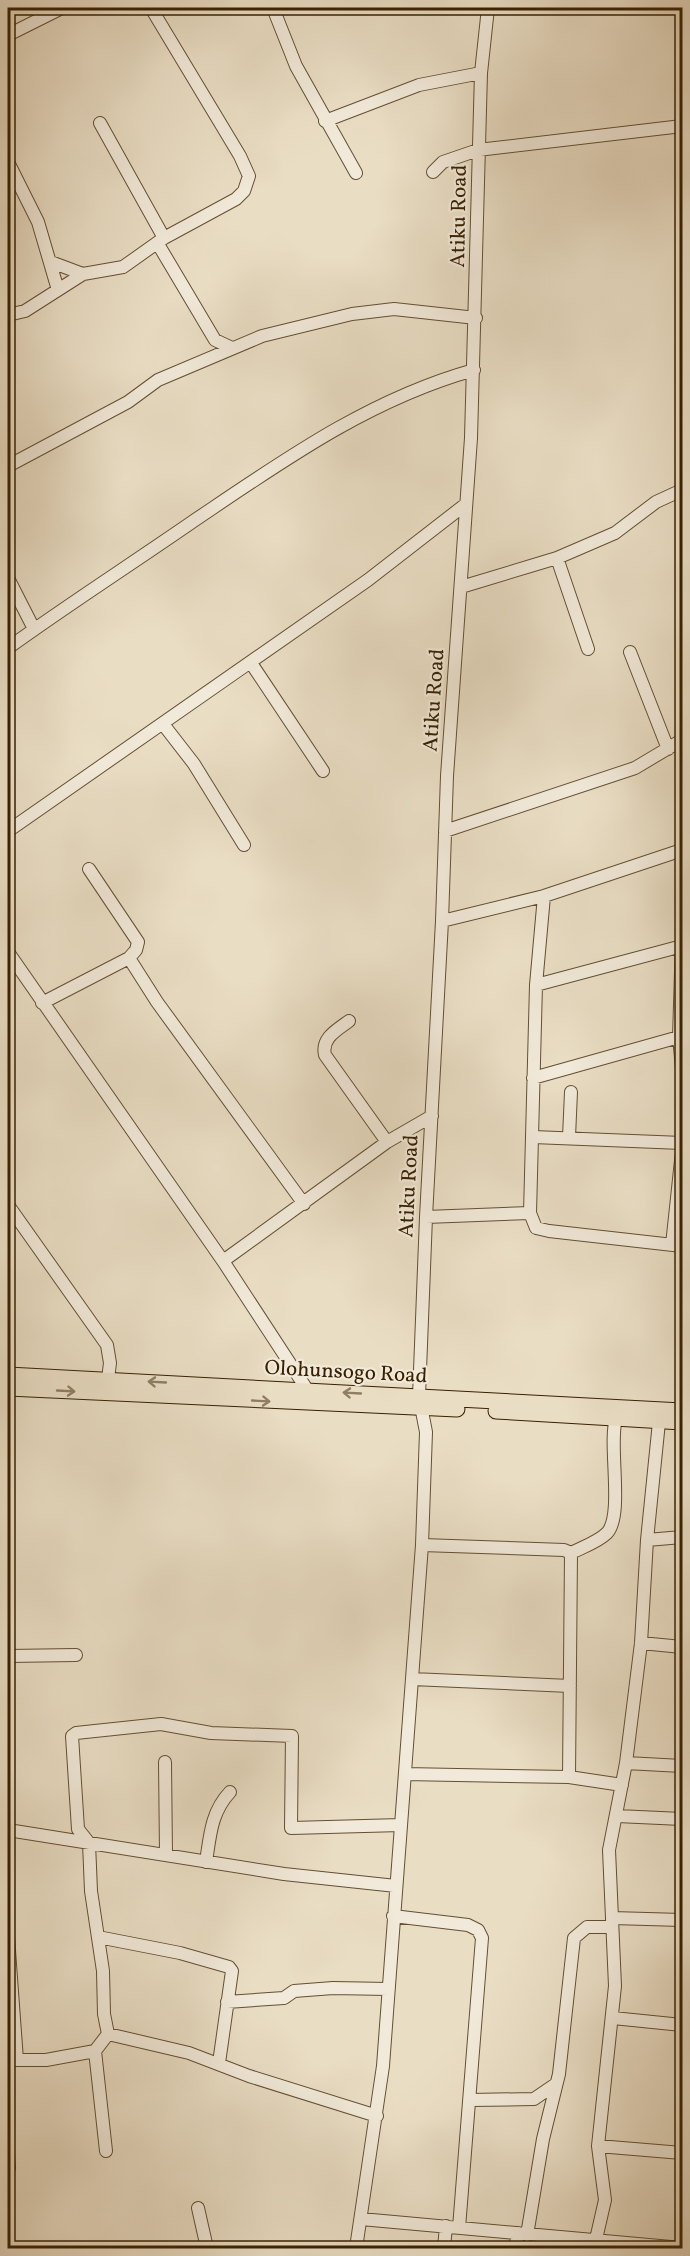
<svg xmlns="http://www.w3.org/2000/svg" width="690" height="2256" font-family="Vollkorn,serif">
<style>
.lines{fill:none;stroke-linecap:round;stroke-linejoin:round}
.minor-casing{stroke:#644f32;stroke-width:14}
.major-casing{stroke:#382001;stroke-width:17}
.minor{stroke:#f1e9d9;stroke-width:12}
.major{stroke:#e9ddc4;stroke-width:15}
.oneway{stroke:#907e62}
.labels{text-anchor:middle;stroke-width:4.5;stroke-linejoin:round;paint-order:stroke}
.street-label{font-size:21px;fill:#382001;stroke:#f1e9d9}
</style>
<rect width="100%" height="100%" fill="#e9ddc4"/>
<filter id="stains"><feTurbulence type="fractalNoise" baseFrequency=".00333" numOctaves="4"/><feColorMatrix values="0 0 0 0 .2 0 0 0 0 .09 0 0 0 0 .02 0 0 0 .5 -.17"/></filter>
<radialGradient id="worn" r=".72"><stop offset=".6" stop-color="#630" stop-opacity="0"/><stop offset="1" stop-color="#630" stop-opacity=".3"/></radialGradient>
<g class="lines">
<g class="minor-casing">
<path id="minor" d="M 273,8 L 296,66 L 356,173
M 8,35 L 62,8
M 325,121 L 419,85 L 481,73
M 100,123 L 164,238
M 8,162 L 38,222 L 58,290
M 433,172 L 443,162 L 478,150 L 682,126
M 158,244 L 215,340 L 232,348
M 51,262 L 83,274 L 123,267 L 164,238 L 236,199 L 244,191 L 249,176 L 240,156 L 151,8
M 8,315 L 25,311 L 83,274
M 8,466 L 128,402 L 158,380 L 262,336 L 352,314 L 394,309 L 476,318
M 557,558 L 588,649
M 8,578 L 34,629
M 461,587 L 557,558 L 615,533 L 656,502 L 682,490
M 8,648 C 69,604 133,563 195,520 C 284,460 370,399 474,370
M 630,652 L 668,749
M 251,663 L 323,771
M 163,724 L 194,764 L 244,845
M 8,831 L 368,580 L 466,504
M 445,831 L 635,768 L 682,740
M 89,869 L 138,942 L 136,950 L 129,958 L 157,1002 L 304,1204
M 442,921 L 544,896 L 682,850
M 682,940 L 679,1037 L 682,1068
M 8,952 L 223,1261 L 308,1391
M 536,985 L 682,946
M 42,1003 L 129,958
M 349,1021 C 337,1030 321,1038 325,1055 L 387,1142
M 533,1078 L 679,1037
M 533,1137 L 682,1143
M 569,1137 L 571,1092
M 8,1205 L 107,1345 L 110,1363 L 108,1379
M 530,1213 L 536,985 L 544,896
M 426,1217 L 530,1213 L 536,1228 L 549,1231 L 682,1246
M 672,1245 L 682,1151
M 223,1261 L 387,1142 L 432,1116
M 647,1540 L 682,1537
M 422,1545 L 564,1550 L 571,1553
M 571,1553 C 583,1547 598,1542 607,1533 C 624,1515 608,1443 616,1419
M 641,1643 L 682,1647
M 8,1656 L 76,1655
M 412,1679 L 570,1686
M 165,1762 L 166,1854
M 626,1763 L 682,1766
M 405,1774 L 569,1777 L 622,1785
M 569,1777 L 571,1553
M 617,1816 L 682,1819
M 8,1830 L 284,1874 L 396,1886
M 206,1862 C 210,1836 211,1812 230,1792
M 393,1916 L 468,1925 L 478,1930 L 482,1938 L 459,2228
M 612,1918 L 682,1920
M 8,1937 L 17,2060
M 98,1937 L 180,1953 L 229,1967 L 232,1971 L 219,2063
M 227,2002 L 284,1998 L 294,1991 L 333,1988 L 388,1989
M 613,2018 L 682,2025
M 108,2034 L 189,2053 L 249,2076 L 377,2116
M 95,2051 L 106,2151
M 8,2060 L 46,2060 L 95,2051 L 108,2034 L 104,2014 L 103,1971 L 91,1891 L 89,1843 L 78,1829 L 72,1736 L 76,1733 L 161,1724 L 211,1733 L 292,1736 L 291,1828 L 401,1825
M 470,2100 L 534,2099 L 556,2084
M 598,2146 L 682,2153
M 8,2156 L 9,2168
M 198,2208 L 207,2248
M 361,2219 L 682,2248
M 527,2235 L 543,2139 L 559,2074 L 574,1938 L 587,1927 L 612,1927
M 356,2248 L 383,2066 L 422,1545 L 426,1432 L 419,1396 L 426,1217 L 442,921 L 447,776 L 471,438 L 481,73 L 488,8
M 444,2248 L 446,2226
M 515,2248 L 518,2233
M 594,2248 L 605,2200 L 598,2146 L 615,1986 L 609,1850 L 626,1763 L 641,1643 L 647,1540 L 659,1422"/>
</g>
<g class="major-casing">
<path id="major" d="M 8,1375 L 682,1411
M 8,1388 L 457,1409
M 496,1411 L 682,1422"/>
</g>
<use href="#minor" class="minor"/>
<use href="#major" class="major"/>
</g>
<defs><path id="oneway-shaft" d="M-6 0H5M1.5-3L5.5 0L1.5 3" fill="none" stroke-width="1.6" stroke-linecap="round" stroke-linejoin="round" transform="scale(1.5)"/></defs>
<g class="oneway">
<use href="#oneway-shaft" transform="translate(157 1382) rotate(-177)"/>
<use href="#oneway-shaft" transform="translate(66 1391) rotate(3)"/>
<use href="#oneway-shaft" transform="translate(352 1393) rotate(-177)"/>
<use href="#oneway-shaft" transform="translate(261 1401) rotate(3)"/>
</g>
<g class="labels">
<g class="street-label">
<text transform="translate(458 216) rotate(-89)" y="7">Atiku Road</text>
<text transform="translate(433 700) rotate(-86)" y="7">Atiku Road</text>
<text transform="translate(408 1186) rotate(-87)" y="7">Atiku Road</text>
<text transform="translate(346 1371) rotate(3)" y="7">Olohunsogo Road</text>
</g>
</g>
<rect width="690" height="2256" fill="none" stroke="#e9ddc4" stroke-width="30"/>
<rect x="9" y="9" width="672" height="2238" fill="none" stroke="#382001" stroke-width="3"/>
<rect x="15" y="15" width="660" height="2226" fill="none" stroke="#382001" stroke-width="1.5"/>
<rect width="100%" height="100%" filter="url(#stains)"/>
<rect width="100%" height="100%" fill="url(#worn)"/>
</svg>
